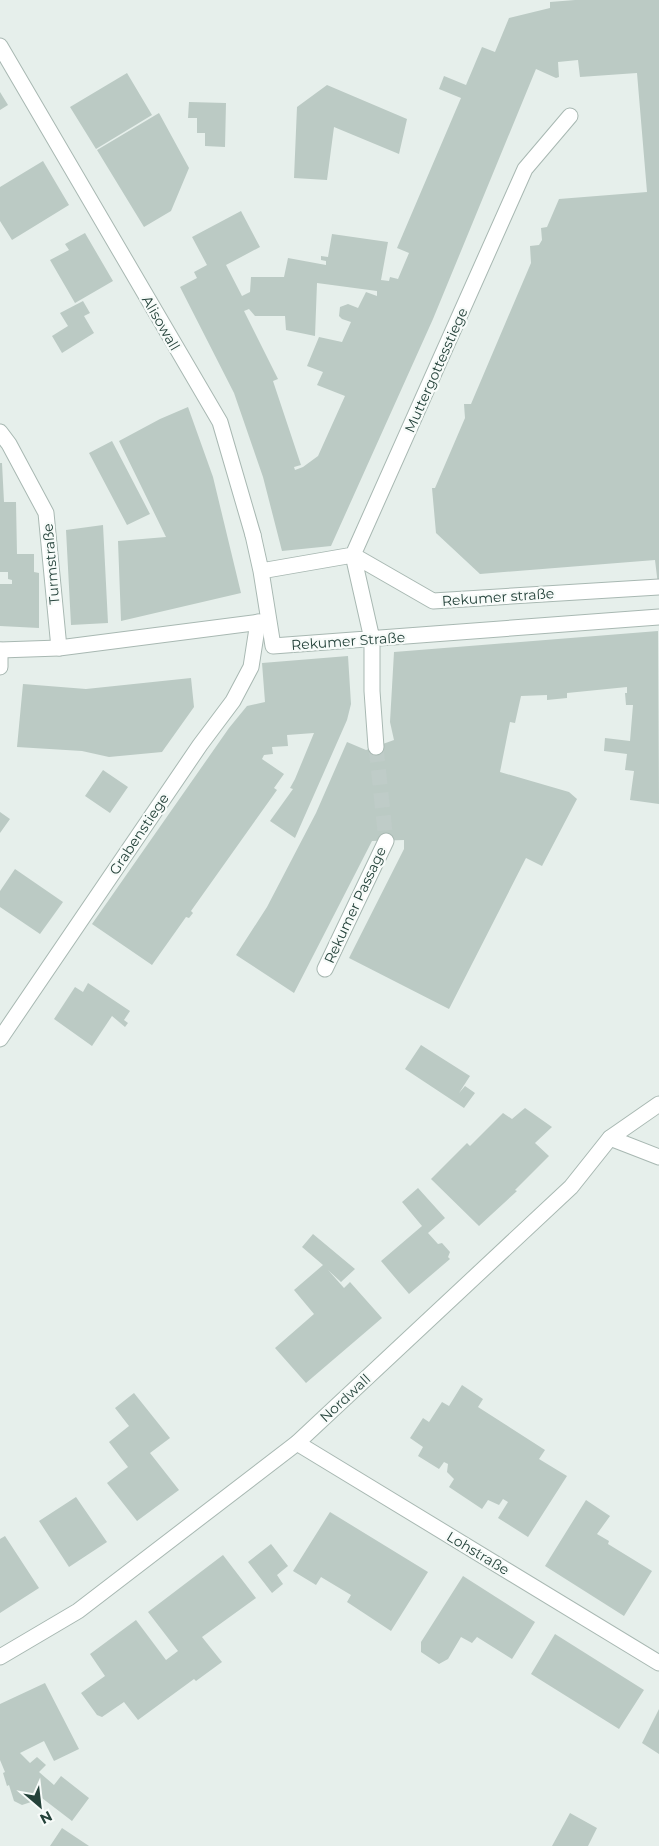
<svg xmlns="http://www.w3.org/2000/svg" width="659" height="1846" font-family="Montserrat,sans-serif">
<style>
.building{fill:#bbcac4;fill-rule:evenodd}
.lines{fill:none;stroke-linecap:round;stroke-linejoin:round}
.pedestrian-tunnel{stroke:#bfccc8;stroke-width:15;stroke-dasharray:15 8;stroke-linecap:butt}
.service-casing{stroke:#a8b8b2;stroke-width:17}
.pedestrian-casing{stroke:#a8b8b2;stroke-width:17}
.minor-casing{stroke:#a8b8b2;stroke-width:17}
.tertiary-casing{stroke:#a8b8b2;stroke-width:17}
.service{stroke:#fff;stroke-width:15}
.pedestrian{stroke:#fff;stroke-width:15}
.minor{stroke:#fff;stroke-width:15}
.tertiary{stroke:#fff;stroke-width:15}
.labels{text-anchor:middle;stroke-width:4.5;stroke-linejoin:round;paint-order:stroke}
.street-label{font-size:14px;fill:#24423a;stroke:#f7fbf9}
</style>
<rect width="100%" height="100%" fill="#e6efeb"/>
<path class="building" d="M 575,0 L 659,0 L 659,584 L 658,585 L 655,560 L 480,574 L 436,533 L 432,488 L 435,488 L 465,418 L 464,404 L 471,404 L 531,263 L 530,246 L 539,245 L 542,240 L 541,228 L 547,227 L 559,199 L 647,192 L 637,73 L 580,77 L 578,60 L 558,62 L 559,77 L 556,78 L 536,69 L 433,319 L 331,546 L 282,551 L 263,477 L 234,393 L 180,287 L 197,278 L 194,272 L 207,265 L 192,237 L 241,211 L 260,247 L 226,265 L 242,296 L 250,292 L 251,277 L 284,277 L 288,258 L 326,265 L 326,261 L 321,260 L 321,256 L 328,257 L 332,234 L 388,242 L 381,280 L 389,281 L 390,277 L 398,279 L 409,253 L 397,248 L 461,98 L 439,89 L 444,76 L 466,85 L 482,47 L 495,52 L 509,18 L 550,8 L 550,2 ZM 317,283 L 377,291 L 377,296 L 366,292 L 358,308 L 348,304 L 340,307 L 339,316 L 342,319 L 351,322 L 342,342 L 319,337 L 307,366 L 323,372 L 317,385 L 345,396 L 318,456 L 303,467 L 295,470 L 294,467 L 301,465 L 273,381 L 278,379 L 244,311 L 249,309 L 255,316 L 285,316 L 286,330 L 315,336 Z
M 127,73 L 152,115 L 96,149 L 70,107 Z
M 327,85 L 407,119 L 399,154 L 334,127 L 327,180 L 294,178 L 297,107 Z
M 0,92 L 8,105 L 0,110 Z
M 189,102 L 226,103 L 225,147 L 205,146 L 205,133 L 197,133 L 197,118 L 188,118 Z
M 159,113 L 189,168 L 171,211 L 144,227 L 97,150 Z
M 43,161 L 69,205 L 12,240 L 0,221 L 0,187 Z
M 85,233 L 113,281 L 75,303 L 50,260 L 69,250 L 65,244 Z
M 83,301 L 90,313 L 84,316 L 94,333 L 62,353 L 52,336 L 68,326 L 60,313 Z
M 188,407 L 213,477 L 241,593 L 121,621 L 118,541 L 166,537 L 119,441 L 160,419 Z
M 112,441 L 150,514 L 127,525 L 89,453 Z
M 0,463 L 2,463 L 4,502 L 16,502 L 17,554 L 34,554 L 34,572 L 39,573 L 39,628 L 0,626 L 0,584 L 12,584 L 12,580 L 8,579 L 8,572 L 0,572 Z
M 103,525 L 108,623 L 71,625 L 66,530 Z
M 658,631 L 659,804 L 630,800 L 634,771 L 625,770 L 627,754 L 604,751 L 605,738 L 630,741 L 633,705 L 626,705 L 625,693 L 627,693 L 627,687 L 567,693 L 567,698 L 547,700 L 547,695 L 521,696 L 515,723 L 510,722 L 500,772 L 569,792 L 577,799 L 542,866 L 526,858 L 449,1009 L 349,958 L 404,849 L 404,840 L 372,841 L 294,993 L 236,955 L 267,907 L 316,813 L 347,742 L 366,750 L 394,740 L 390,722 L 394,652 Z
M 348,656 L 351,704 L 347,720 L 295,838 L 270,821 L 293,789 L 290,788 L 295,779 L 314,733 L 287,735 L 288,746 L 272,747 L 273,754 L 264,755 L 262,759 L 284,774 L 274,788 L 277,790 L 191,911 L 193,913 L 189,918 L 186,917 L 152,965 L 92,924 L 229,728 L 247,706 L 265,702 L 262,663 Z
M 191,678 L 194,707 L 162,752 L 109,757 L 82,751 L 17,747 L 23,684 L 86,689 Z
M 103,770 L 128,787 L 110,813 L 85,796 Z
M 0,812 L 10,819 L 0,833 Z
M 15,869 L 63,902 L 40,934 L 0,907 L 0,891 Z
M 88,983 L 130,1011 L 124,1020 L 128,1023 L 125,1027 L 112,1016 L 92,1046 L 54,1019 L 75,987 L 83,992 Z
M 421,1045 L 470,1076 L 459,1093 L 465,1086 L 475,1093 L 464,1108 L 405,1069 Z
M 525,1108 L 552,1127 L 535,1143 L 549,1156 L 515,1190 L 517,1191 L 479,1226 L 431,1179 L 467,1143 L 470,1146 L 503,1113 L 512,1119 Z
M 418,1188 L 445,1218 L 428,1233 L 438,1244 L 442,1243 L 450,1252 L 448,1257 L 450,1259 L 409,1294 L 381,1261 L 422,1226 L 402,1202 Z
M 313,1234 L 355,1269 L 341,1282 L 328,1270 L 344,1288 L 350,1282 L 382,1318 L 306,1383 L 275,1348 L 314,1314 L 294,1290 L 323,1265 L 302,1247 Z
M 462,1385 L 483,1399 L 478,1407 L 545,1450 L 539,1459 L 567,1476 L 528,1537 L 498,1518 L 508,1502 L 503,1499 L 499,1505 L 488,1500 L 482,1509 L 449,1487 L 454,1479 L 447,1472 L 448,1464 L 444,1462 L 439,1469 L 418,1456 L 423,1447 L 410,1438 L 423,1418 L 429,1422 L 442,1402 L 449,1406 Z
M 134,1393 L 170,1438 L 150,1453 L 179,1490 L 137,1521 L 107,1483 L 128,1467 L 109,1442 L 129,1426 L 115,1408 Z
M 76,1497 L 107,1542 L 69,1567 L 39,1521 Z
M 586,1500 L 610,1516 L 597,1534 L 609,1541 L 608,1544 L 652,1571 L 624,1616 L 545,1566 Z
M 330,1512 L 428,1572 L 391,1631 L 347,1602 L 351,1595 L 321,1577 L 316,1585 L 293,1571 Z
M 5,1536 L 39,1588 L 0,1613 L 0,1539 Z
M 271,1544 L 288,1566 L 277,1575 L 283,1584 L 272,1593 L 248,1562 Z
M 223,1555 L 256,1598 L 202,1637 L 222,1662 L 196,1681 L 194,1679 L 138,1720 L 124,1702 L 102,1717 L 97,1715 L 81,1693 L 105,1676 L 90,1654 L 136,1620 L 166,1660 L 178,1651 L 148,1612 Z
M 463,1576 L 535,1622 L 512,1659 L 477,1637 L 472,1643 L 461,1637 L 448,1659 L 439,1664 L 421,1652 L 421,1642 Z
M 555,1634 L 644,1690 L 619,1729 L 531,1674 Z
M 45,1683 L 79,1749 L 54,1761 L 44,1741 L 20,1753 L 30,1763 L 37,1757 L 46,1765 L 39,1772 L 54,1785 L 61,1776 L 89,1798 L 72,1821 L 38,1795 L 31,1802 L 22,1805 L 14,1801 L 9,1785 L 7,1786 L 3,1773 L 5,1772 L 0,1760 L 0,1704 Z
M 659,1709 L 659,1754 L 642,1743 Z
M 570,1813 L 597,1828 L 588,1846 L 552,1846 Z
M 62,1828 L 89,1846 L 50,1846 Z"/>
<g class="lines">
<path class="pedestrian-tunnel" d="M 376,747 L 386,841"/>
<g class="service-casing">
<path id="service" d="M 610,1138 L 659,1157"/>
</g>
<g class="pedestrian-casing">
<path id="pedestrian" d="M 253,535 L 261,571 L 273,646 L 659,617
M 261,571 L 353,555 L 433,601 L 659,587
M 0,650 L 59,648 L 269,621
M 376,747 L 372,691 L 372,639 L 353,555 L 525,169 L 570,116
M 325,969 L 386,841"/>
</g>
<g class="minor-casing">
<path id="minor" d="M 0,46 L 220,422 L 253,535
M 0,432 L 9,444 L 46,513 L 59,648
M 0,667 L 0,650
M 0,1039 L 200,745 L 233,701 L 251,667 L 258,622
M 297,1443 L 659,1663"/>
</g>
<g class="tertiary-casing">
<path id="tertiary" d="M 0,1657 L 78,1611 L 297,1443 L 571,1187 L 610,1138 L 659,1104"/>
</g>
<use href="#service" class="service"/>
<use href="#pedestrian" class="pedestrian"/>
<use href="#minor" class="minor"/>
<use href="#tertiary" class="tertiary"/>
</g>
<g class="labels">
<g class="street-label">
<text transform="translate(161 323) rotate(60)" y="5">Alisowall</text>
<text transform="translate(436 370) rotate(-66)" y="5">Muttergottesstiege</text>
<text transform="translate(51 564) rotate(-95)" y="5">Turmstraße</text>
<text transform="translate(498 597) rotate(-4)" y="5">Rekumer straße</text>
<text transform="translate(348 641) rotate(-4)" y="5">Rekumer Straße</text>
<text transform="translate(139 834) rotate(-56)" y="5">Grabenstiege</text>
<text transform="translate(355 905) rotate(-65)" y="5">Rekumer Passage</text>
<text transform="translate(345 1398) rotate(-43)" y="5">Nordwall</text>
<text transform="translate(478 1553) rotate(31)" y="5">Lohstraße</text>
</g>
</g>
<g transform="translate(40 1806) rotate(152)" stroke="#f7fbf9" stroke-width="4" paint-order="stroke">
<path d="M0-4L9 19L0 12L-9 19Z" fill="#24423a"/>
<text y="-8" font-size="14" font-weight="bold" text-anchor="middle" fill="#24423a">N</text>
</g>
</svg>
